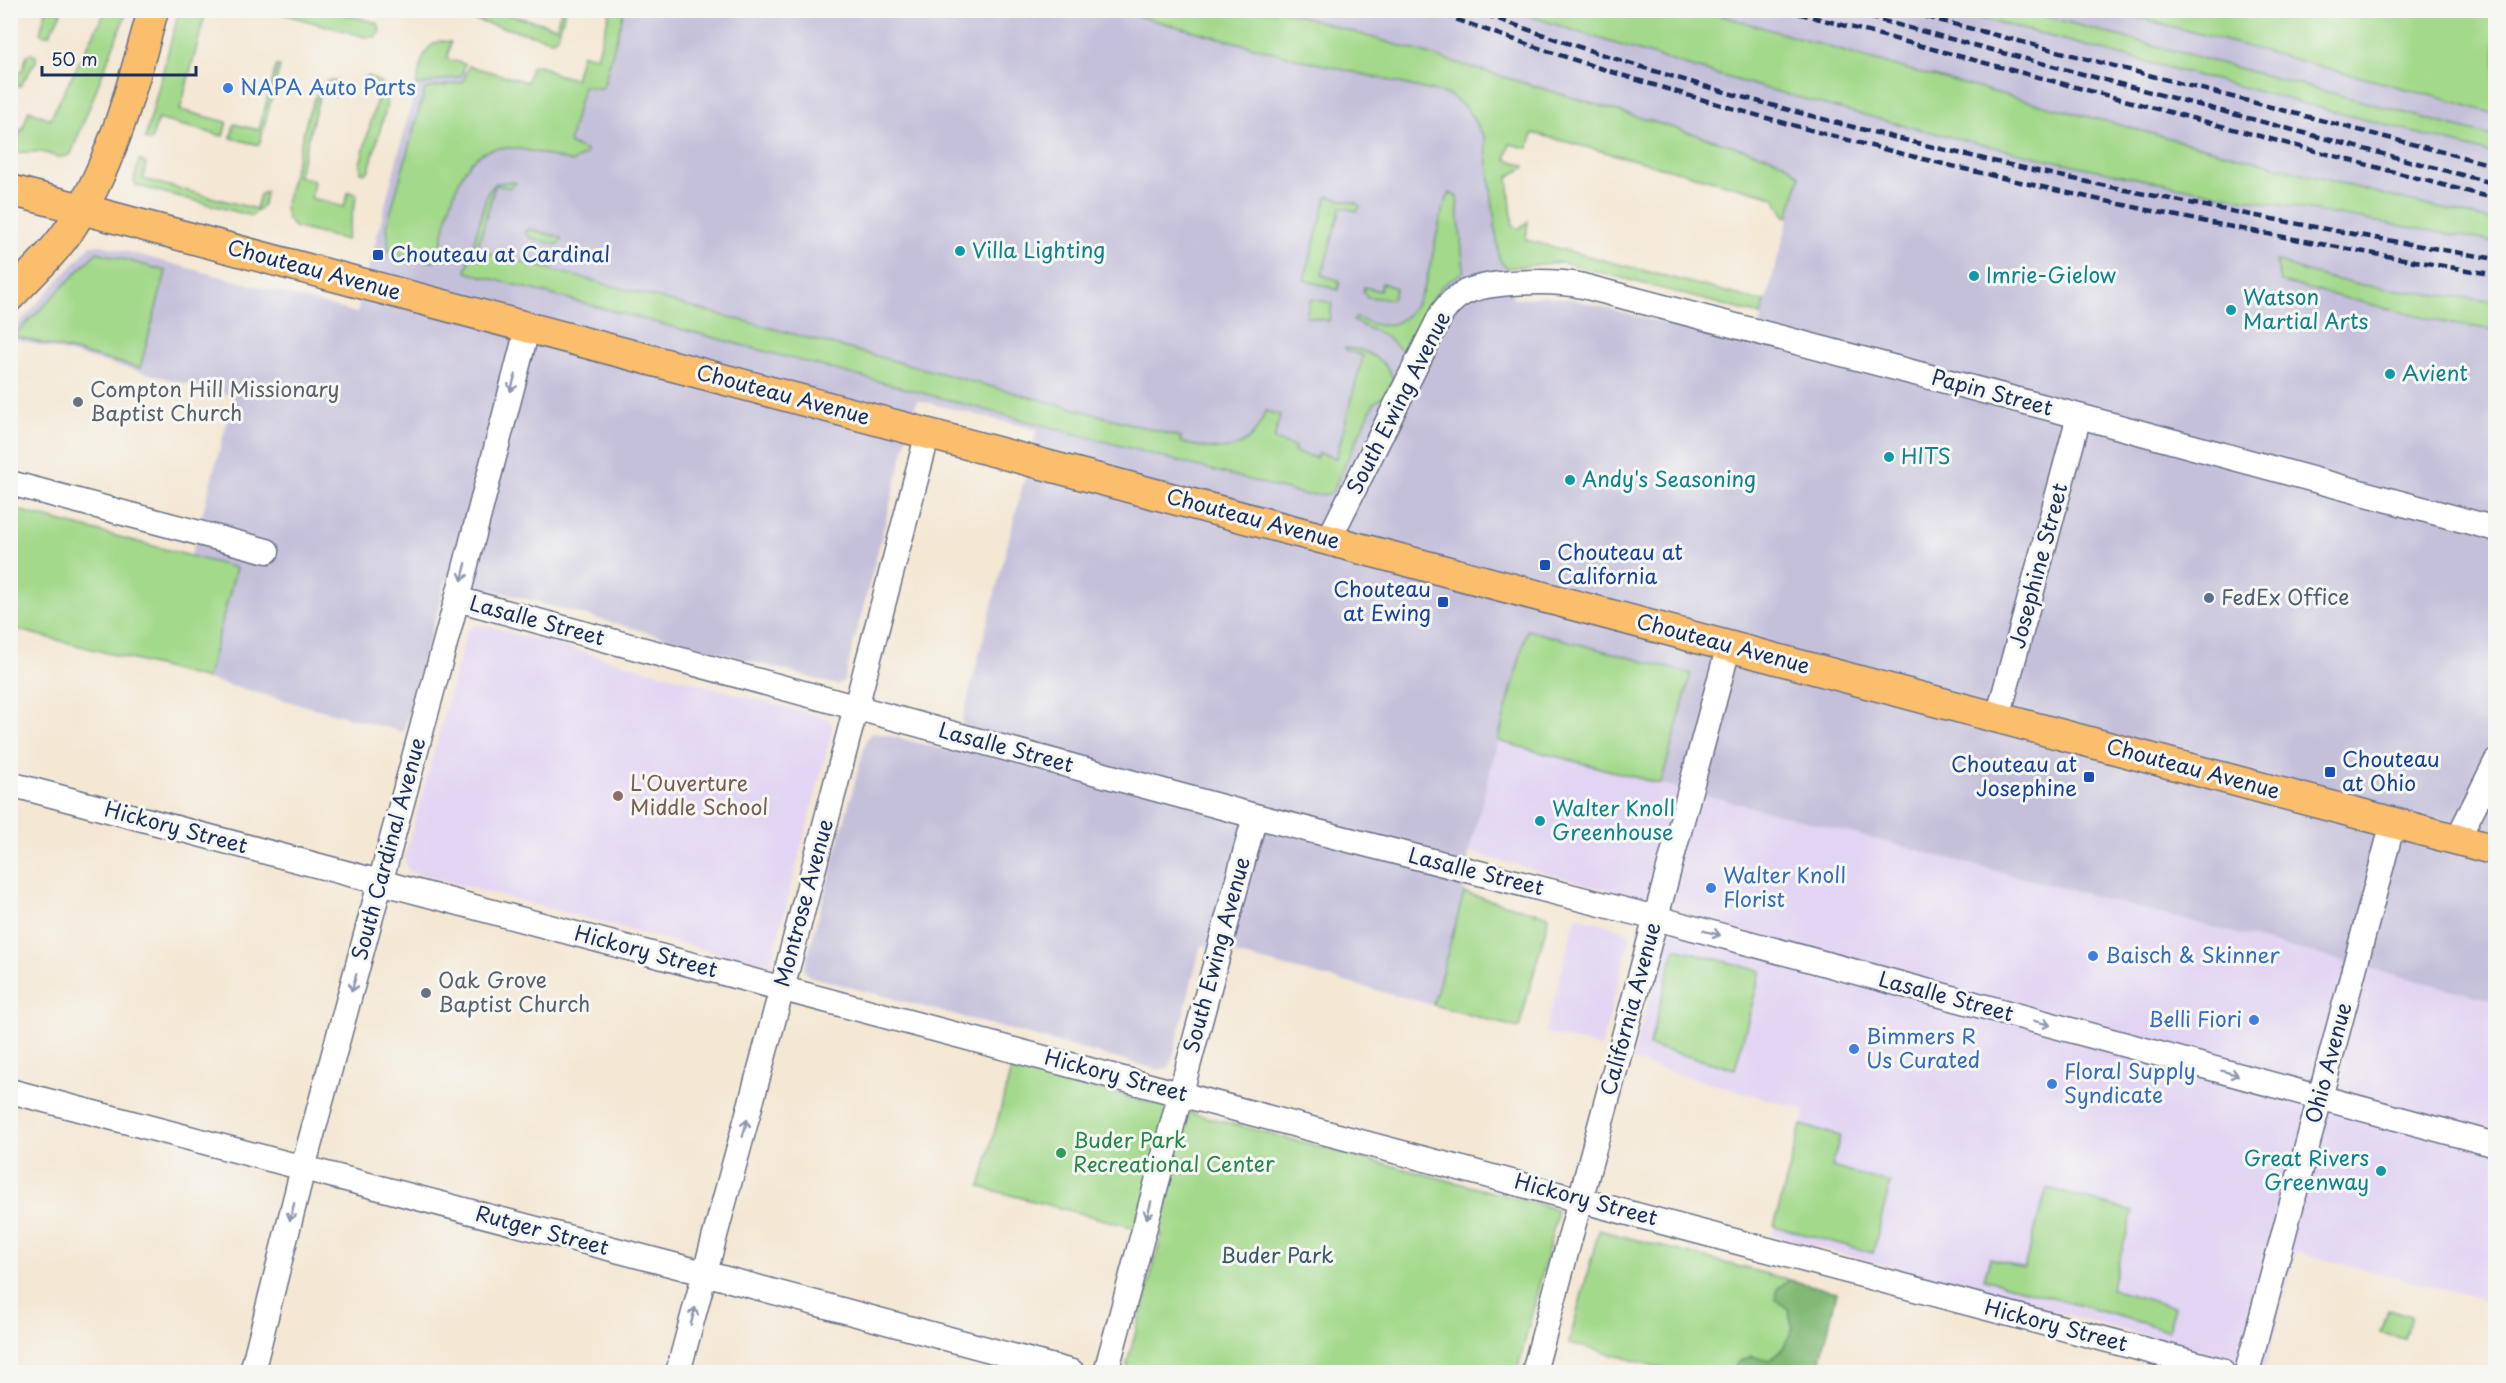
<svg xmlns="http://www.w3.org/2000/svg" width="2506" height="1383" font-family="'Playpen Sans',sans-serif">
<style>
.built{fill:#e2d4f3}
.industrial{fill:#c5c0da}
.green{fill:#a3d98a;stroke:#5f8474;stroke-width:1.5}
.forest{fill:#82b976;stroke:#4e746a;stroke-width:1.5}
.lines{fill:none;stroke-linecap:round;stroke-linejoin:round}
.minor-casing{stroke:#676f87;stroke-width:27}
.major-casing{stroke:#676f87;stroke-width:33}
.minor{stroke:#fff;stroke-width:24}
.major{stroke:#fabe6d;stroke-width:30}
.rail{stroke:#1b2f5e;stroke-width:4.5;stroke-dasharray:9 4.5;stroke-linecap:butt}
.oneway{stroke:#8d97ae}
.shop-dot{fill:#3f7fe0;stroke:#f6f6f2;stroke-width:2}
.culture-dot{fill:#0f9aa8;stroke:#f6f6f2;stroke-width:2}
.transit-dot{fill:#1a4fb4;stroke:#f6f6f2;stroke-width:2}
.worship-dot{fill:#6b7280;stroke:#f6f6f2;stroke-width:2}
.service-dot{fill:#5c6f8a;stroke:#f6f6f2;stroke-width:2}
.education-dot{fill:#8d6e63;stroke:#f6f6f2;stroke-width:2}
.leisure-dot{fill:#2e9e5b;stroke:#f6f6f2;stroke-width:2}
.labels{text-anchor:middle;stroke-width:6;stroke-linejoin:round;paint-order:stroke}
.shop-label{font-size:21px;fill:#366cbe;stroke:#f6f6f2;text-anchor:start}
.culture-label{font-size:21px;fill:#0d838f;stroke:#f6f6f2;text-anchor:start}
.transit-label{font-size:21px;fill:#164399;stroke:#f6f6f2;text-anchor:start}
.street-label{font-size:21px;fill:#1b2f5e;stroke:#f6f6f2}
.worship-label{font-size:21px;fill:#5b616d;stroke:#f6f6f2;text-anchor:start}
.service-label{font-size:21px;fill:#4e5e75;stroke:#f6f6f2;text-anchor:start}
.education-label{font-size:21px;fill:#785e54;stroke:#f6f6f2;text-anchor:start}
.leisure-label{font-size:21px;fill:#27864d;stroke:#f6f6f2;text-anchor:start}
.park-label{font-size:21px;fill:#3d5a69;stroke:#f6f6f2}
</style>
<rect width="100%" height="100%" fill="#f6f6f2"/>
<filter id="ink" filterUnits="userSpaceOnUse"><feTurbulence type="fractalNoise" baseFrequency=".0167" numOctaves="2"/><feDisplacementMap in="SourceGraphic" scale="12" xChannelSelector="R" yChannelSelector="G"/><feConvolveMatrix kernelMatrix="1 2 1 2 8 2 1 2 1" color-interpolation-filters="sRGB"/></filter>
<filter id="wash" filterUnits="userSpaceOnUse"><feTurbulence type="fractalNoise" baseFrequency=".008" numOctaves="4" result="noise"/><feDisplacementMap in="SourceGraphic" scale="24" xChannelSelector="R" yChannelSelector="G"/><feGaussianBlur stdDeviation="1.35" result="paint"/><feColorMatrix in="noise" values="0 0 0 0 0 0 0 0 0 0 0 0 0 0 0 0 0 1.4 0 .05"/><feComposite in="paint" operator="in"/></filter>
<g filter="url(#wash)">
<rect width="100%" height="100%" fill="#f4e7d3"/>
<path class="built" d="M 475,625 L 487,626 L 829,719 L 833,727 L 771,962 L 762,965 L 411,872 L 406,866 L 405,857 L 467,631 Z
M 1498,741 L 2495,1001 L 2495,1303 L 2296,1252 L 2265,1368 L 1772,1235 L 1805,1110 L 1632,1061 L 1674,908 L 1469,852 Z
M 1576,916 L 1618,928 L 1628,933 L 1630,938 L 1601,1047 L 1545,1033 Z"/>
<path class="industrial" d="M 1119,10 L 1295,58 L 1449,95 L 1467,109 L 1485,138 L 1503,265 L 1508,268 L 1513,299 L 1543,296 L 1573,299 L 1753,347 L 1800,177 L 1789,166 L 1774,158 L 1284,11 L 2114,11 L 2495,114 L 2495,302 L 2399,290 L 2307,274 L 2276,262 L 2281,282 L 2445,323 L 2495,330 L 2495,1001 L 1498,741 L 1469,852 L 1464,893 L 1433,1005 L 1201,945 L 1172,1060 L 1170,1067 L 1159,1070 L 809,976 L 804,970 L 867,738 L 872,733 L 883,734 L 954,752 L 1037,430 L 917,400 L 844,681 L 837,685 L 447,577 L 403,732 L 161,667 L 234,396 L 11,338 L 10,333 L 91,245 L 102,245 L 357,313 L 423,59 L 533,89 L 539,71 L 599,87 L 619,11 Z"/>
<path class="green" d="M 106,10 L 127,11 L 71,154 C 59,161 53,154 41,152 C 30,151 22,154 11,151 L 11,128 L 22,131 L 29,110 L 50,119 Z
M 46,11 L 61,11 L 61,13 L 49,35 L 43,35 L 40,33 Z
M 179,11 L 206,11 L 180,110 L 227,122 L 223,136 L 158,119 L 151,141 L 145,139 Z
M 272,11 L 333,11 L 378,23 L 380,31 L 375,37 L 366,37 Z
M 473,11 L 494,11 L 556,27 L 561,11 L 565,11 L 557,38 L 552,40 L 469,19 Z
M 610,11 L 624,11 L 604,84 L 602,89 L 583,86 L 569,143 L 586,151 L 585,155 L 572,162 C 499,141 469,132 447,217 C 443,231 442,251 433,262 L 389,252 L 387,225 L 425,89 L 463,82 L 469,66 L 527,82 L 531,67 C 540,62 546,68 554,73 C 559,76 569,77 575,79 L 582,54 L 597,57 Z
M 1119,11 L 1284,11 L 1774,158 L 1789,166 L 1800,176 L 1788,217 L 1785,216 L 1774,197 L 1533,133 L 1528,148 L 1510,144 L 1506,159 L 1524,165 L 1525,167 L 1508,177 L 1513,227 L 1519,229 L 1528,221 L 1526,240 L 1765,302 L 1761,315 L 1562,262 L 1508,268 L 1503,265 L 1499,258 L 1485,138 L 1467,109 L 1449,95 L 1295,58 Z
M 1515,11 L 1706,11 L 1876,61 L 2408,201 L 2495,221 L 2495,242 C 2381,222 2265,204 2151,181 C 1936,138 1722,81 1515,11 Z
M 1954,11 L 2026,11 L 2495,137 L 2495,154 Z
M 2114,11 L 2495,11 L 2495,114 L 2451,101 Z
M 440,41 L 451,42 L 447,59 L 465,64 L 461,76 L 416,86 C 420,69 421,47 440,41 Z
M 31,54 L 36,56 L 36,61 L 20,86 L 11,86 L 13,70 L 22,71 L 27,55 Z
M 276,66 L 280,66 L 259,145 L 231,138 L 234,124 L 259,130 Z
M 368,76 L 381,83 L 387,98 L 386,108 L 369,170 L 365,173 L 361,172 L 360,164 L 380,87 L 365,83 L 365,77 Z
M 328,80 L 338,82 L 340,89 L 335,96 L 320,94 L 298,176 L 314,181 L 311,198 L 344,207 L 348,192 L 357,194 L 346,240 L 294,227 L 287,218 L 285,207 L 308,115 L 318,91 Z
M 139,160 L 146,164 L 143,179 L 256,209 L 260,194 L 266,192 L 263,205 L 252,216 L 136,185 L 134,181 Z
M 511,182 L 516,183 L 509,188 L 495,185 L 477,250 L 1181,437 L 1180,442 C 1219,453 1251,456 1265,411 L 1280,415 L 1274,440 L 1295,447 L 1294,452 L 1316,458 L 1318,453 L 1336,458 L 1363,356 L 1346,350 L 1345,348 C 1364,348 1387,360 1393,379 L 1386,395 L 1374,403 L 1331,494 L 1306,495 L 466,272 L 487,194 L 496,183 Z
M 1450,193 L 1457,197 L 1464,271 L 1442,286 L 1432,300 L 1409,347 L 1406,350 L 1400,349 L 1385,336 L 1353,321 L 1356,318 C 1367,322 1381,328 1392,324 C 1437,309 1430,226 1450,193 Z
M 1327,196 L 1358,204 L 1360,207 L 1357,211 L 1341,207 L 1322,275 L 1340,281 L 1338,290 L 1304,280 Z
M 530,229 L 560,237 L 562,240 L 557,245 L 528,237 L 525,232 Z
M 97,252 L 166,271 L 140,368 L 14,336 Z
M 2276,261 C 2345,290 2422,291 2495,302 L 2495,330 L 2445,323 L 2281,282 Z
M 1382,283 L 1396,288 L 1392,299 L 1368,297 L 1363,292 L 1364,287 L 1380,291 Z
M 1312,299 L 1332,303 L 1329,321 L 1306,316 L 1310,301 Z
M 10,508 L 236,568 L 207,679 L 11,628 Z
M 1527,630 L 1691,674 L 1661,784 L 1498,741 Z
M 1464,893 L 1549,916 L 1519,1028 L 1433,1005 Z
M 1675,948 L 1761,971 L 1735,1069 L 1649,1046 Z
M 1012,1066 L 1553,1208 L 1556,1210 L 1556,1219 L 1517,1372 L 1128,1371 L 1127,1364 L 1162,1235 L 980,1187 Z
M 1801,1125 L 1840,1136 L 1832,1167 L 1890,1183 L 1873,1253 L 1774,1226 Z
M 2047,1188 L 2133,1212 L 2111,1289 L 2174,1307 L 2168,1330 L 1984,1279 L 1990,1258 L 2024,1268 Z
M 1599,1230 L 1790,1280 L 1777,1289 L 1788,1309 L 1793,1329 L 1783,1348 L 1770,1361 L 1739,1362 L 1732,1372 L 1677,1372 L 1569,1343 Z
M 2388,1309 L 2412,1316 L 2405,1339 L 2381,1333 Z"/>
<path class="forest" d="M 1790,1280 L 1837,1292 L 1818,1372 L 1732,1372 L 1739,1362 L 1751,1356 L 1770,1361 L 1783,1348 L 1793,1328 L 1788,1309 L 1776,1300 L 1777,1289 Z"/>
</g>
<g filter="url(#ink)">
<g class="lines">
<g class="minor-casing">
<path id="minor" d="M 10,483 L 267,551
M 1329,539 L 1442,313 C 1448,305 1453,299 1462,294 C 1486,280 1555,280 1583,286 L 2079,416 L 2496,529
M 457,599 L 1255,816 L 1656,918 L 2496,1145
M 1998,717 L 2079,416
M 10,784 L 2221,1370
M 2457,840 L 2496,762
M 10,1091 L 704,1273 L 1072,1372
M 252,1372 L 303,1168 L 457,599 L 528,326
M 678,1372 L 788,966 L 928,433
M 1106,1372 L 1255,816
M 1534,1372 L 1729,645
M 2247,1372 L 2393,823"/>
</g>
<g class="major-casing">
<path id="major" d="M 10,190 L 2496,850
M 10,296 C 32,273 56,251 73,224 C 114,159 133,84 153,10"/>
</g>
<use href="#minor" class="minor"/>
<use href="#major" class="major"/>
<path class="rail" d="M 1431,10 C 1775,137 2135,214 2496,275
M 1473,10 C 1804,131 2150,200 2496,259
M 1786,10 L 2496,199
M 1842,10 L 2496,184
M 1900,10 L 2496,166"/>
</g>
<defs><path id="oneway-shaft" d="M-6 0H5M1.5-3L5.5 0L1.5 3" fill="none" stroke-width="1.6" stroke-linecap="round" stroke-linejoin="round" transform="scale(1.5)"/></defs>
<g class="oneway">
<use href="#oneway-shaft" transform="translate(513 383) rotate(105)"/>
<use href="#oneway-shaft" transform="translate(464 572) rotate(104)"/>
<use href="#oneway-shaft" transform="translate(1712 933) rotate(15)"/>
<use href="#oneway-shaft" transform="translate(354 983) rotate(105)"/>
<use href="#oneway-shaft" transform="translate(2042 1023) rotate(15)"/>
<use href="#oneway-shaft" transform="translate(2230 1073) rotate(15)"/>
<use href="#oneway-shaft" transform="translate(745 1128) rotate(-75)"/>
<use href="#oneway-shaft" transform="translate(1149 1210) rotate(105)"/>
<use href="#oneway-shaft" transform="translate(292 1212) rotate(104)"/>
<use href="#oneway-shaft" transform="translate(693 1316) rotate(-75)"/>
</g>
</g>
<g class="shop-dot">
<circle cx="228" cy="88" r="6"/>
<circle cx="1711" cy="888" r="6"/>
<circle cx="2093" cy="956" r="6"/>
<circle cx="2254" cy="1020" r="6"/>
<circle cx="1854" cy="1049" r="6"/>
<circle cx="2052" cy="1084" r="6"/>
</g>
<g class="culture-dot">
<circle cx="960" cy="251" r="6"/>
<circle cx="1974" cy="276" r="6"/>
<circle cx="2231" cy="310" r="6"/>
<circle cx="2390" cy="374" r="6"/>
<circle cx="1889" cy="457" r="6"/>
<circle cx="1570" cy="480" r="6"/>
<circle cx="1540" cy="821" r="6"/>
<circle cx="2381" cy="1171" r="6"/>
</g>
<g class="transit-dot">
<rect x="372" y="249" width="12" height="12" rx="3"/>
<rect x="1539" y="559" width="12" height="12" rx="3"/>
<rect x="1437" y="596" width="12" height="12" rx="3"/>
<rect x="2324" y="766" width="12" height="12" rx="3"/>
<rect x="2083" y="771" width="12" height="12" rx="3"/>
</g>
<g class="worship-dot">
<circle cx="78" cy="402" r="6"/>
<circle cx="426" cy="993" r="6"/>
</g>
<circle class="service-dot" cx="2209" cy="598" r="6"/>
<circle class="education-dot" cx="618" cy="796" r="6"/>
<circle class="leisure-dot" cx="1061" cy="1153" r="6"/>
<g class="labels">
<g class="shop-label">
<text x="240" y="95">NAPA Auto Parts</text>
<text x="1723" y="883">Walter Knoll<tspan x="1723" dy="24">Florist</tspan></text>
<text x="2105" y="963">Baisch &amp; Skinner</text>
<text x="2242" y="1027" text-anchor="end">Belli Fiori</text>
<text x="1866" y="1044">Bimmers R<tspan x="1866" dy="24">Us Curated</tspan></text>
<text x="2064" y="1079">Floral Supply<tspan x="2064" dy="24">Syndicate</tspan></text>
</g>
<g class="culture-label">
<text x="972" y="258">Villa Lighting</text>
<text x="1986" y="283">Imrie-Gielow</text>
<text x="2243" y="305">Watson<tspan x="2243" dy="24">Martial Arts</tspan></text>
<text x="2402" y="381">Avient</text>
<text x="1901" y="464">HITS</text>
<text x="1582" y="487">Andy's Seasoning</text>
<text x="1552" y="816">Walter Knoll<tspan x="1552" dy="24">Greenhouse</tspan></text>
<text x="2369" y="1166" text-anchor="end">Great Rivers<tspan x="2369" dy="24">Greenway</tspan></text>
</g>
<g class="transit-label">
<text x="390" y="262">Chouteau at Cardinal</text>
<text x="1557" y="560">Chouteau at<tspan x="1557" dy="24">California</tspan></text>
<text x="1431" y="597" text-anchor="end">Chouteau<tspan x="1431" dy="24">at Ewing</tspan></text>
<text x="2342" y="767">Chouteau<tspan x="2342" dy="24">at Ohio</tspan></text>
<text x="2077" y="772" text-anchor="end">Chouteau at<tspan x="2077" dy="24">Josephine</tspan></text>
</g>
<g class="street-label">
<text transform="translate(314 270) rotate(15)" y="7">Chouteau Avenue</text>
<text transform="translate(1992 393) rotate(15)" y="7">Papin Street</text>
<text transform="translate(783 395) rotate(15)" y="7">Chouteau Avenue</text>
<text transform="translate(1399 403) rotate(-63)" y="7">South Ewing Avenue</text>
<text transform="translate(1253 519) rotate(15)" y="7">Chouteau Avenue</text>
<text transform="translate(2039 566) rotate(-75)" y="7">Josephine Street</text>
<text transform="translate(537 621) rotate(15)" y="7">Lasalle Street</text>
<text transform="translate(1723 644) rotate(15)" y="7">Chouteau Avenue</text>
<text transform="translate(1006 748) rotate(15)" y="7">Lasalle Street</text>
<text transform="translate(2193 769) rotate(15)" y="7">Chouteau Avenue</text>
<text transform="translate(176 828) rotate(15)" y="7">Hickory Street</text>
<text transform="translate(389 849) rotate(-75)" y="7">South Cardinal Avenue</text>
<text transform="translate(1476 872) rotate(14)" y="7">Lasalle Street</text>
<text transform="translate(804 903) rotate(-75)" y="7">Montrose Avenue</text>
<text transform="translate(646 952) rotate(15)" y="7">Hickory Street</text>
<text transform="translate(1217 955) rotate(-75)" y="7">South Ewing Avenue</text>
<text transform="translate(1946 997) rotate(15)" y="7">Lasalle Street</text>
<text transform="translate(1631 1009) rotate(-75)" y="7">California Avenue</text>
<text transform="translate(2329 1063) rotate(-75)" y="7">Ohio Avenue</text>
<text transform="translate(1116 1076) rotate(15)" y="7">Hickory Street</text>
<text transform="translate(1586 1200) rotate(15)" y="7">Hickory Street</text>
<text transform="translate(542 1231) rotate(15)" y="7">Rutger Street</text>
<text transform="translate(2056 1326) rotate(15)" y="7">Hickory Street</text>
</g>
<g class="worship-label">
<text x="90" y="397">Compton Hill Missionary<tspan x="90" dy="24">Baptist Church</tspan></text>
<text x="438" y="988">Oak Grove<tspan x="438" dy="24">Baptist Church</tspan></text>
</g>
<g class="service-label">
<text x="2221" y="605">FedEx Office</text>
</g>
<g class="education-label">
<text x="630" y="791">L'Ouverture<tspan x="630" dy="24">Middle School</tspan></text>
</g>
<g class="leisure-label">
<text x="1073" y="1148">Buder Park<tspan x="1073" dy="24">Recreational Center</tspan></text>
</g>
<g class="park-label">
<text x="1277" y="1263">Buder Park</text>
</g>
</g>
<rect width="2506" height="1383" fill="none" stroke="#f6f6f2" stroke-width="36"/>
<path d="M42 66v9h154v-9" fill="none" stroke="#1b2f5e" stroke-width="3"/>
<text x="51" y="66" font-size="18" fill="#1b2f5e" stroke="#f6f6f2" stroke-width="4.5" paint-order="stroke">50 m</text>
</svg>
